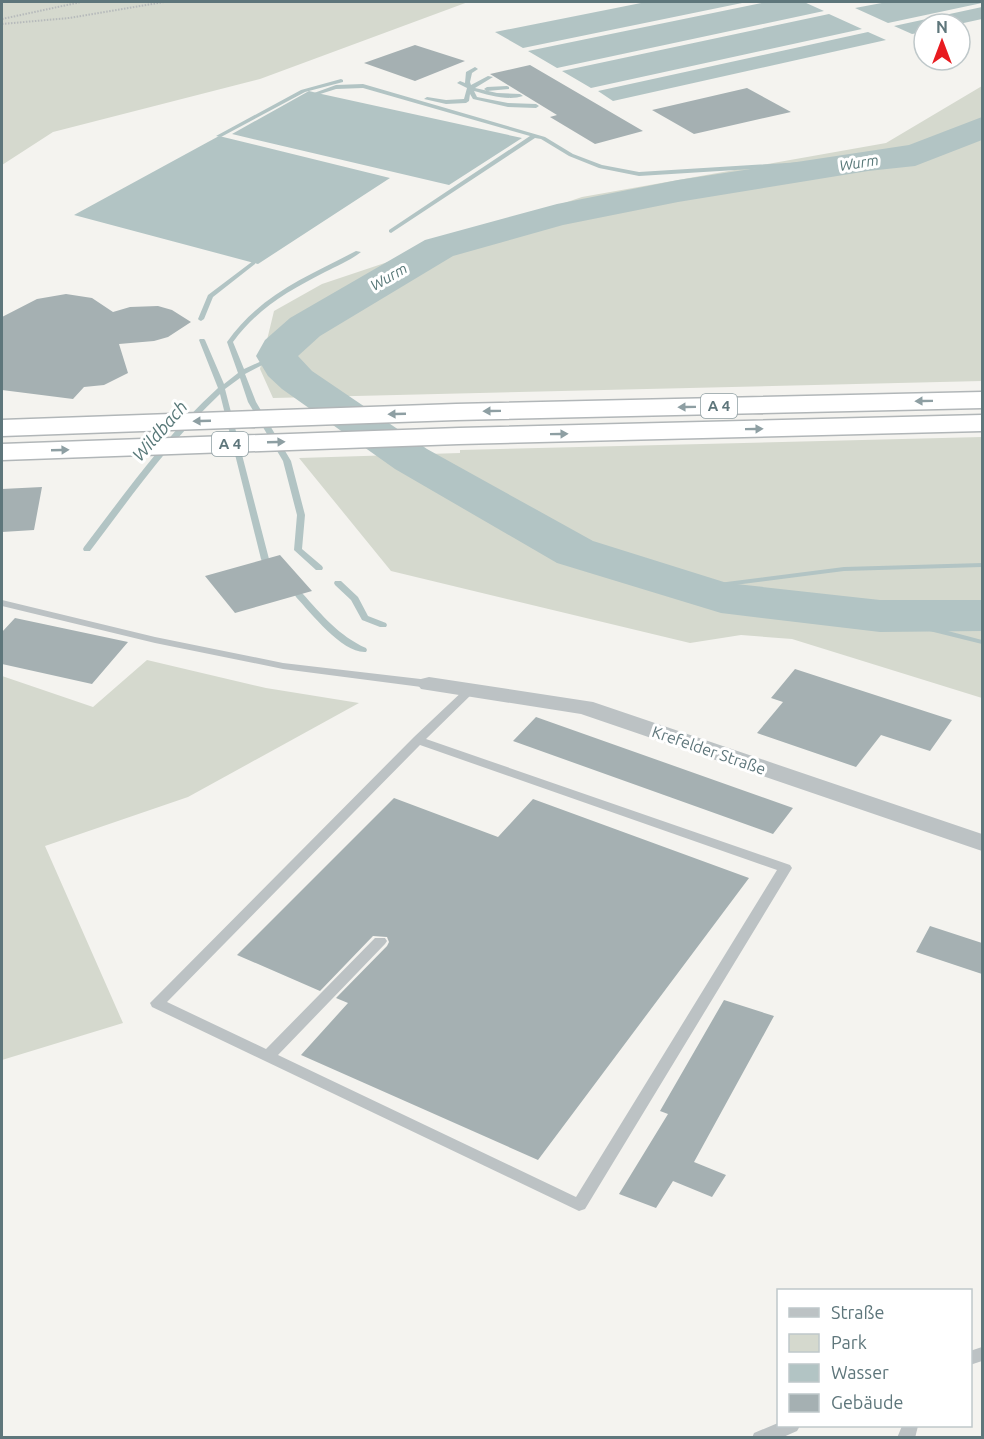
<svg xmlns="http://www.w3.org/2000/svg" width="984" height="1439" font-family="Ubuntu,sans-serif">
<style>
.green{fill:#d5d9ce}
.water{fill:#b2c4c4}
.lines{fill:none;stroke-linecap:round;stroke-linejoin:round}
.stream{fill:#b2c4c4;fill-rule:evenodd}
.river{fill:#b2c4c4;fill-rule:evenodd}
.building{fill:#a5b0b2}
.highway-casing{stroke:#b1b6b8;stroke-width:3}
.path{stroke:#b6babb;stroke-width:2;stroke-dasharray:1.5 1.5;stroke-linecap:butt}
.lane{fill:#bcc2c4;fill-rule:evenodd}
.street{fill:#bcc2c4;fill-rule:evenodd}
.highway{fill:#fff;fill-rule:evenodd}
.oneway{fill:#8e9fa3}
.labels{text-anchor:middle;stroke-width:6;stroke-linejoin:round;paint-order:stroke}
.far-water-label{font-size:15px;font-style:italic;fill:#587878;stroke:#fff}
.shield{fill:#fff;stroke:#8e9fa3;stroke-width:1.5}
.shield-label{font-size:15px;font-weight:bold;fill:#5e767b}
.street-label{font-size:16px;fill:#5e767b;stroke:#fff}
.water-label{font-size:18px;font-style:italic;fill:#587878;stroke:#fff}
</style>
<rect width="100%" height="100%" fill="#f4f3ef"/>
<path class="green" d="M 2,2 L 468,2 L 260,79 L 53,132 L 2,165 Z
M 982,86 L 982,381 L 273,398 L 260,369 L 274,311 L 322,284 L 582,197 L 886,143 Z
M 982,437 L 982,698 L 792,639 L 741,635 L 690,643 L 391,571 L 299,458 L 460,453 L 460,450 Z
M 147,660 L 266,688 L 359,703 L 188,797 L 45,846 L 123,1023 L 2,1060 L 2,676 L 93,707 Z"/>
<path class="water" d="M 646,2 L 747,2 L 523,48 L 495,32 Z
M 766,2 L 804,2 L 824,11 L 557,68 L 528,51 Z
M 887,2 L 982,2 L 982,3 L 888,23 L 855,8 Z
M 982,7 L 982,19 L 959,24 L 924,24 L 924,32 L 912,34 L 894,26 Z
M 829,14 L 862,29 L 591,88 L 562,71 Z
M 868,32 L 886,40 L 613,101 L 598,91 Z
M 309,91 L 317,93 L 522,138 L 449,185 L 232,134 Z
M 219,136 L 390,178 L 258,264 L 74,215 Z"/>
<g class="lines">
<path class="stream" d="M 475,67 L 478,69 L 472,73 L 470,82 L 471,85 L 488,76 L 493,77 L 475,88 L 497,93 L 520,94 L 523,96 C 509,101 488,95 474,91 L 477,97 L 508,103 L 536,104 L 539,106 L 536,108 L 508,107 L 473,99 L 470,94 L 469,101 L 466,103 L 446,104 L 424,99 L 427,97 L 446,100 L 464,99 L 467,88 L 457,83 L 460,81 L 465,83 L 466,72 Z
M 341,79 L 343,80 L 343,82 L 305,92 L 221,137 L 216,136 L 301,90 Z
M 363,84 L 545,137 L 573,154 L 602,165 L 639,172 L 868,158 L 871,160 L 868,162 L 639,176 L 599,168 L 569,156 L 541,139 L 535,138 L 391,233 L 389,232 L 389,230 L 530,136 L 363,88 L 336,89 L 317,95 L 314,93 L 336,85 Z
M 507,86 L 509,87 L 509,89 L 487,91 L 484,89 L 487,87 Z
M 356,251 L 361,252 C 351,260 337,266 325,272 C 288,291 258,308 233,342 L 244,369 L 275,355 L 279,355 L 280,356 L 245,374 L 256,402 L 291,461 L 305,515 L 302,549 L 322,566 L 323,568 L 322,570 L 316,570 L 294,550 L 297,515 L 283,461 L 248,402 L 240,378 L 225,389 L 269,559 L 268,561 L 262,561 L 261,559 L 220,394 C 170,441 131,497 90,551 L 84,551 L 83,549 L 84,547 C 126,492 166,435 218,388 L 199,340 L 200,339 L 204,339 L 205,340 L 224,384 L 238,373 L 227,342 C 260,295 306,277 356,251 Z
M 253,261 L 255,262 L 255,264 L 213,297 L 204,319 L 201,321 L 199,320 L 198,319 L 208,295 Z
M 982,563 L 982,567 L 844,571 L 687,591 L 683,589 L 687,587 L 844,567 Z
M 335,581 L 341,581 L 358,597 L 368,616 L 386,623 L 387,625 L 386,627 L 380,627 L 362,620 L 351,600 L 335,585 L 334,583 Z
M 296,593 L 302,593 C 322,615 339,636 366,648 L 367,650 L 366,652 C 343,654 311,613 296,597 L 295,595 Z
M 880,613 L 982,640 L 982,644 L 877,618 L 876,616 L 877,614 Z"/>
<path class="river" d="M 982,117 L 982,140 L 915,166 L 868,171 L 678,202 L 563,225 L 453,256 L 320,336 L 298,356 L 312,371 L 427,449 L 593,541 L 727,583 L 880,600 L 982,600 L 982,631 L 880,632 L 721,613 L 557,563 L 395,469 L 282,389 L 268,376 L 256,356 L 265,340 L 290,318 L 425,240 L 557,204 L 678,180 L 909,145 Z"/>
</g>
<path class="building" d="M 415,45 L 465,61 L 415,81 L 364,63 Z
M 530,65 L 643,131 L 595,144 L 550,117 L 557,115 L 490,74 Z
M 747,88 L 791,112 L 694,134 L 652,110 Z
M 66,294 L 92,298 L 113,312 L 130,307 L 158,306 L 172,310 L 191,322 L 168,337 L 154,341 L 119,344 L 128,373 L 104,385 L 84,387 L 73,399 L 2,390 L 2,317 L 37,299 Z
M 42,487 L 34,530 L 2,532 L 2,489 Z
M 280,555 L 312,591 L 235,613 L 205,576 Z
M 15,618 L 128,642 L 92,684 L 2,664 L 2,632 Z
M 795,669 L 952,720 L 930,751 L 881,735 L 856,767 L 757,733 L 783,702 L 771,698 Z
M 536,717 L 793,808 L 773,834 L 513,741 Z
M 394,798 L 498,837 L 533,799 L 749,878 L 538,1160 L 301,1055 L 348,1003 L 336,998 L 387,946 L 389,942 L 387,937 L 373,936 L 320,991 L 237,955 Z
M 930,926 L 982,943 L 982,974 L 916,952 Z
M 724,1000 L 774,1016 L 694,1162 L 726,1175 L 712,1197 L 673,1181 L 656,1208 L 619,1194 L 668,1114 L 660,1111 Z"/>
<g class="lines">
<g class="highway-casing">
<path id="highway" d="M 982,392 L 982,408 L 456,420 L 2,436 L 2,420 L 456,404 Z
M 982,415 L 982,431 L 459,444 L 2,460 L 2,444 L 459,428 Z"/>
</g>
<path class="path" d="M 2,19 L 81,2
M 2,24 L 69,18 L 164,2"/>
<path class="lane" d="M 2,600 L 155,637 L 283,663 L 429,680 L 435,684 L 429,688 L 283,669 L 155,643 L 2,606 Z
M 470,686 L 474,688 L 476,690 L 474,692 L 426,739 L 790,865 L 792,868 L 585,1209 L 579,1211 L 152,1007 L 150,1003 L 414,737 L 466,688 ZM 420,745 L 777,870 L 576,1197 L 278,1055 L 385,944 L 387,941 L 385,938 L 375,938 L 266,1049 L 167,1002 Z
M 982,1347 L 982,1361 L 970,1365 L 970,1351 Z
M 778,1423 L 778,1426 L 800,1426 L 797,1431 L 781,1438 L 752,1438 L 754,1433 Z
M 902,1426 L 918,1426 L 915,1438 L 897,1438 Z"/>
<path class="street" d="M 429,677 L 593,702 L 982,834 L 982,851 L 581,714 L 421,689 L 417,684 L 421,679 Z"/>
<use href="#highway" class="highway"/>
</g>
<defs><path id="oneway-solid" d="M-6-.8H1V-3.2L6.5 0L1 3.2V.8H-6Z" transform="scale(1.5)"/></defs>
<g class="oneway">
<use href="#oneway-solid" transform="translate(924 401) rotate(179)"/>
<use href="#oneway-solid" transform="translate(687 407) rotate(179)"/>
<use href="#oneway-solid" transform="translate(492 411) rotate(179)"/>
<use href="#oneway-solid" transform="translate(397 414) rotate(178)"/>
<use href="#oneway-solid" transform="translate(202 421) rotate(178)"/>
<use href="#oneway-solid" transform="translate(754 429) rotate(-1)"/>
<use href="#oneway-solid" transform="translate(559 434) rotate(-1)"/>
<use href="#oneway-solid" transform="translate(276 442) rotate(-2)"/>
<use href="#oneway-solid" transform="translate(60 450) rotate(-2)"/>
</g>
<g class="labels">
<g class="far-water-label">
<text transform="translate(859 163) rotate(-9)" y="5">Wurm</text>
<text transform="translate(389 277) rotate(-30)" y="5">Wurm</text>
</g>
<g class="shield">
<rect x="701" y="394" width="36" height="24" rx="4.5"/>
<rect x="212" y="432" width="36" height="24" rx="4.5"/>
</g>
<g class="shield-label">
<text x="719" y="411">A 4</text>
<text x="230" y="449">A 4</text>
</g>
<g class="street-label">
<text transform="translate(709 750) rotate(19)" y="6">Krefelder Straße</text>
</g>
<g class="water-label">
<text transform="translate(160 431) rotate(-49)" y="6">Wildbach</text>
</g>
</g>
<rect width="984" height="1439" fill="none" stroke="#5e767b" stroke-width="6"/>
<rect x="777" y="1289" width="195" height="138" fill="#ffffff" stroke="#bfc8ca" stroke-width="1.5"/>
<rect x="789" y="1308" width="30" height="9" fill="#bcc2c4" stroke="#bfc8ca" stroke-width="1.5"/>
<text x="831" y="1319" font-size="18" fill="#5e767b">Straße</text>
<rect x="789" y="1334" width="30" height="18" fill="#d5d9ce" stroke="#bfc8ca" stroke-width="1.5"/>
<text x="831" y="1349" font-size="18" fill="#5e767b">Park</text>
<rect x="789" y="1364" width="30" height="18" fill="#b2c4c4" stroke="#bfc8ca" stroke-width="1.5"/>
<text x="831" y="1379" font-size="18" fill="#5e767b">Wasser</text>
<rect x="789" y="1394" width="30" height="18" fill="#a5b0b2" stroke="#bfc8ca" stroke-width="1.5"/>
<text x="831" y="1409" font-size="18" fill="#5e767b">Gebäude</text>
<g transform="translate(942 42)"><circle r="28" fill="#ffffff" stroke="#bfc8ca" stroke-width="1.5"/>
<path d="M0-4.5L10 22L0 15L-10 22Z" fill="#e81b20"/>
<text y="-9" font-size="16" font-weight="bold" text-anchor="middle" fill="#5e767b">N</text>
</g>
</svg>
